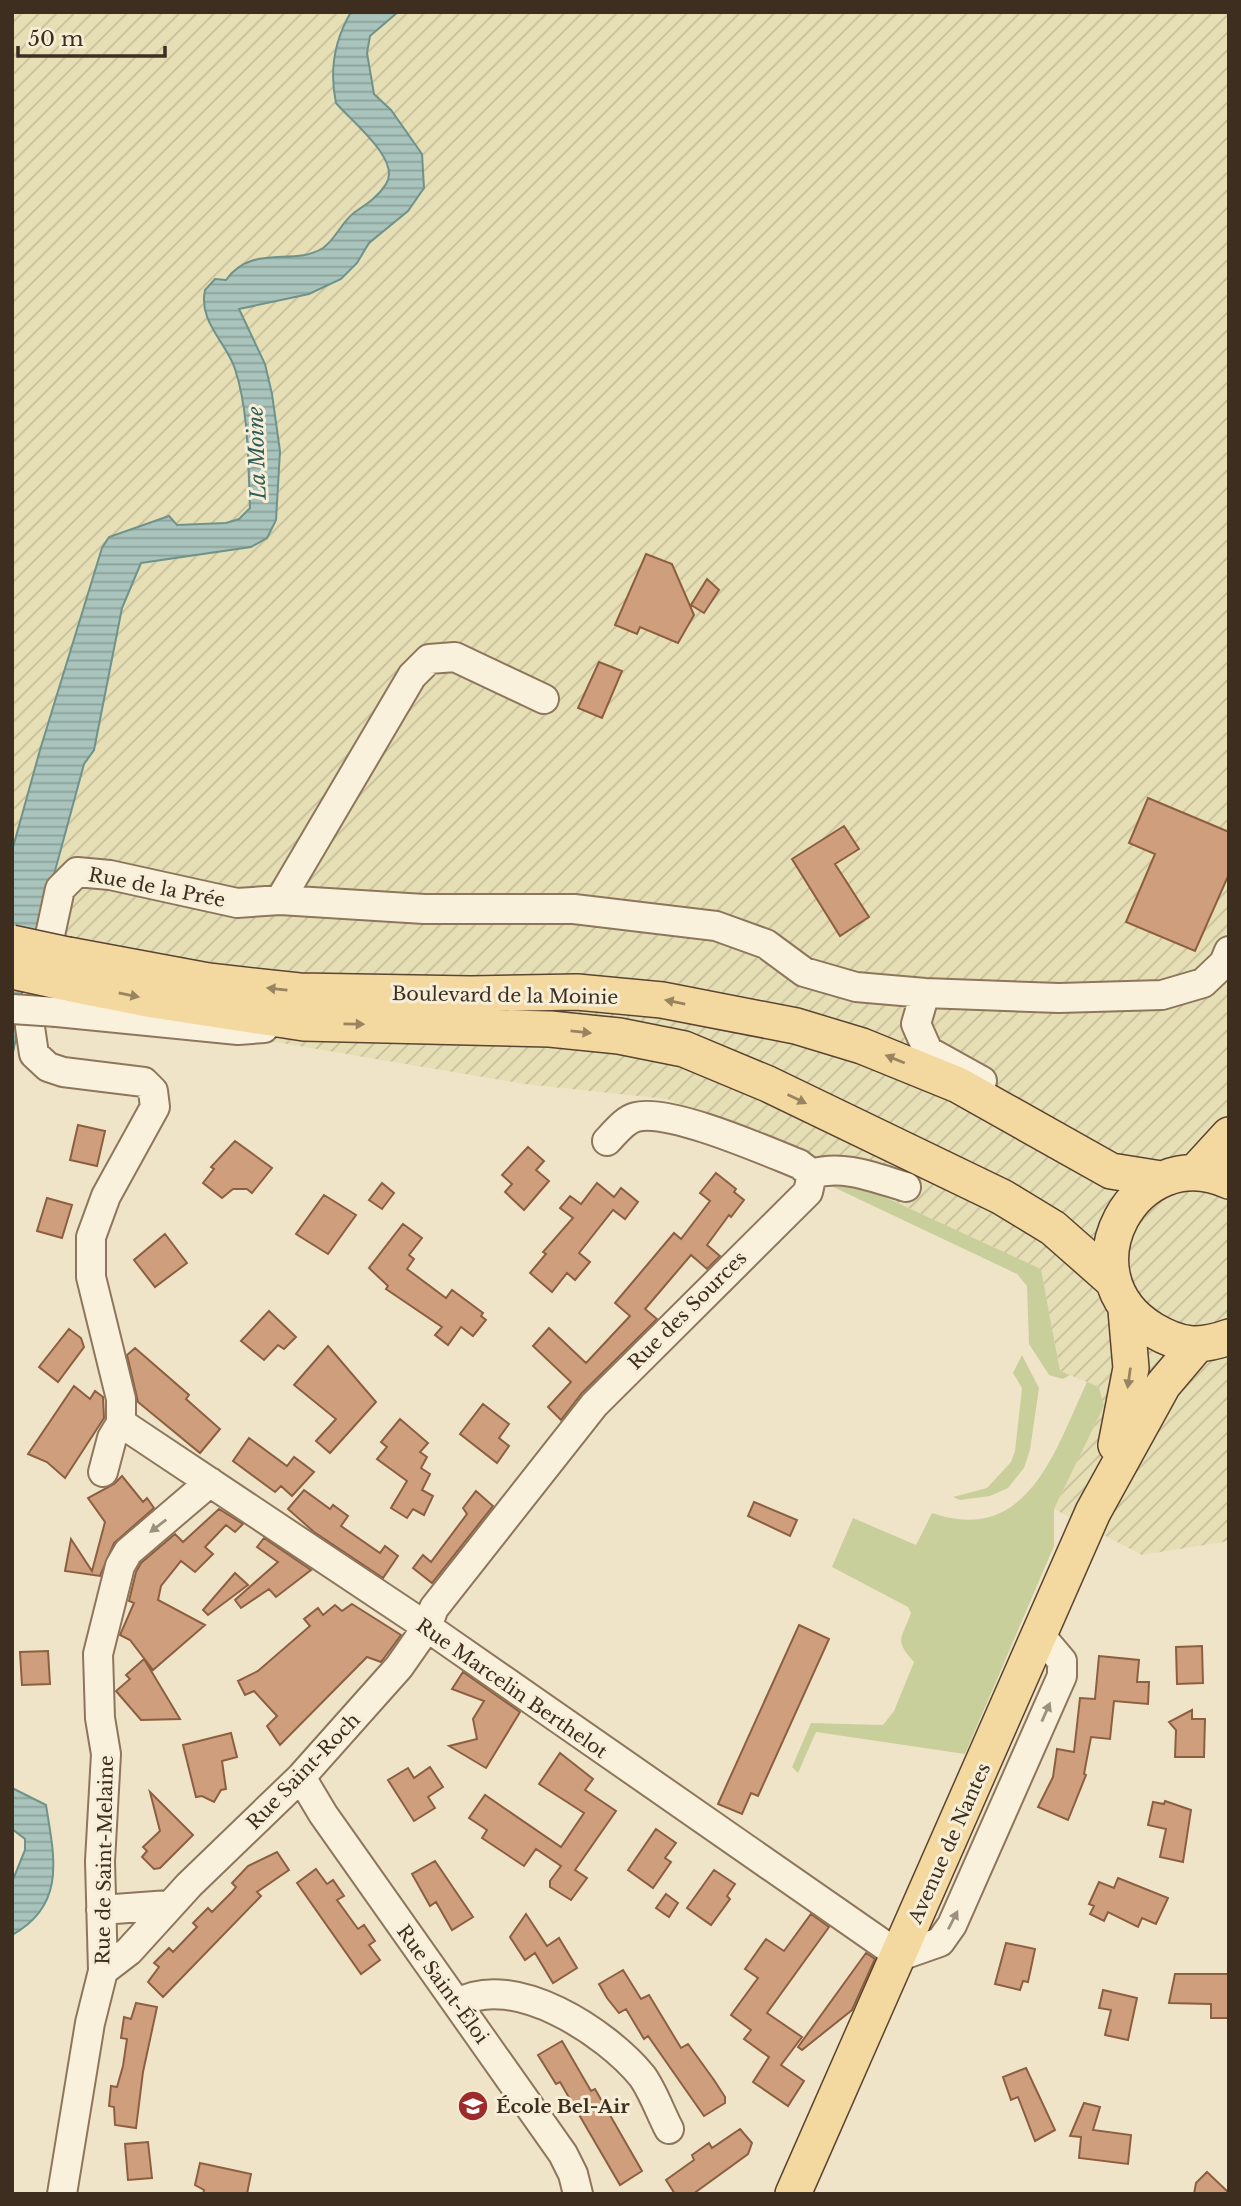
<svg xmlns="http://www.w3.org/2000/svg" width="1241" height="2206" font-family="'Libre Baskerville',serif">
<style>
.farmland{fill:url(#farmland-furrows)}
.green{fill:#c9cf9b}
.water{fill:url(#water-rules);stroke:#6f938a;stroke-width:2}
.building{fill:#cf9f7d;stroke:#8d5f41;stroke-width:2}
.lines{fill:none;stroke-linecap:round;stroke-linejoin:round}
.minor-casing{stroke:#8d765c;stroke-width:32}
.major-casing{stroke:#5b4430;stroke-width:38}
.minor{stroke:#faf1dc;stroke-width:28}
.major{stroke:#f3d9a0;stroke-width:35}
.minor-bridge-casing{stroke:#8d765c;stroke-width:32;stroke-linecap:butt}
.major-bridge-casing{stroke:#5b4430;stroke-width:38;stroke-linecap:butt}
.minor-bridge{stroke:#faf1dc;stroke-width:28}
.major-bridge{stroke:#f3d9a0;stroke-width:35}
.oneway{fill:#988460}
.oneway2{fill:#9c907e}
.labels{text-anchor:middle;stroke-width:6;stroke-linejoin:round;paint-order:stroke}
.street-label{font-size:19px;fill:#3d2e20;stroke:#f7eed8}
.poi-label{font-size:19px;font-weight:bold;fill:#3d2e20;stroke:#f7eed8;text-anchor:start}
.water-label{font-size:21px;font-style:italic;fill:#2f5d5a;stroke:#f7eed8}
</style>
<defs>
<pattern id="farmland-furrows" width="10" height="10" patternUnits="userSpaceOnUse" patternTransform="scale(1.75)"><rect width="10" height="10" fill="#e6deb5"/><path d="M-1 1l2-2M0 10L10 0M9 11l2-2" fill="none" stroke="#c6bf9b"/></pattern>
<pattern id="water-rules" width="6" height="5" patternUnits="userSpaceOnUse" patternTransform="scale(1.75)"><rect width="6" height="5" fill="#a9c4bc"/><path d="M0 2.5h6" fill="none" stroke="#8ba098"/></pattern>
</defs>
<rect width="100%" height="100%" fill="#f0e4c8"/>
<path class="farmland" d="M 12,12 L 1229,12 L 1229,1541 L 1142,1555 L 1054,1509 L 1104,1406 L 1099,1387 L 1060,1371 L 1041,1269 L 839,1176 L 806,1154 L 667,1099 L 525,1084 L 91,1011 L 12,991 Z"/>
<path class="green" d="M 839,1176 L 1041,1269 L 1060,1371 L 1070,1375 L 1063,1379 L 1049,1375 L 1029,1344 L 1027,1286 L 1017,1274 L 829,1185 Z
M 1022,1355 L 1039,1388 L 1030,1450 L 1024,1468 L 1008,1488 L 990,1496 L 960,1500 L 953,1497 L 987,1488 L 1011,1462 L 1015,1451 L 1022,1388 L 1013,1373 Z
M 1087,1382 L 1099,1387 L 1104,1406 L 1054,1509 L 1054,1546 L 965,1754 L 816,1732 L 798,1773 L 792,1767 L 811,1723 L 883,1725 L 894,1711 L 914,1662 C 894,1640 901,1640 911,1613 L 908,1607 L 832,1567 L 853,1518 L 916,1545 L 932,1513 C 1028,1546 1055,1450 1087,1382 Z"/>
<path class="water" d="M 351,12 L 398,12 L 370,36 L 367,53 L 374,94 L 391,110 L 422,154 L 424,188 L 408,211 L 369,243 L 357,263 L 341,279 L 309,294 L 239,309 L 265,364 L 272,394 L 280,451 L 276,520 L 267,538 L 251,547 L 141,563 L 122,608 L 94,750 L 84,764 L 39,930 L 12,1057 L 12,851 L 40,750 L 102,548 L 109,537 L 169,516 L 177,525 L 226,523 L 239,519 L 250,508 C 248,463 249,412 235,369 C 227,343 198,322 205,290 L 215,279 L 226,280 C 253,243 293,267 323,248 C 336,239 342,221 355,212 C 367,204 378,197 386,184 C 402,160 350,120 336,103 C 329,70 334,41 351,12 Z
M 12,1788 L 46,1805 C 54,1856 67,1905 12,1935 L 12,1882 L 25,1850 L 25,1839 L 12,1829 Z"/>
<path class="building" d="M 646,554 L 672,564 L 694,615 L 678,643 L 640,627 L 637,634 L 615,625 Z
M 707,579 L 719,590 L 704,613 L 691,605 Z
M 599,662 L 622,671 L 602,718 L 578,708 Z
M 1148,798 L 1229,832 L 1229,874 L 1195,951 L 1126,922 L 1155,854 L 1129,843 Z
M 844,826 L 859,849 L 835,864 L 869,917 L 840,936 L 792,859 Z
M 78,1125 L 105,1131 L 97,1166 L 70,1160 Z
M 235,1141 L 272,1168 L 252,1193 L 247,1189 L 233,1189 L 222,1198 L 203,1183 L 214,1169 L 211,1167 Z
M 528,1147 L 544,1161 L 536,1170 L 549,1181 L 524,1210 L 505,1192 L 512,1184 L 502,1175 Z
M 716,1173 L 736,1189 L 734,1192 L 744,1200 L 731,1217 L 729,1215 L 707,1245 L 720,1256 L 707,1269 L 691,1255 L 645,1309 L 657,1319 L 582,1393 L 561,1420 L 548,1407 L 571,1382 L 533,1346 L 549,1328 L 586,1363 L 630,1316 L 615,1303 L 674,1233 L 681,1239 L 710,1201 L 700,1193 Z
M 382,1183 L 394,1193 L 382,1209 L 369,1200 Z
M 597,1183 L 614,1197 L 621,1188 L 638,1202 L 625,1219 L 613,1210 L 579,1253 L 590,1262 L 575,1280 L 567,1273 L 552,1292 L 530,1273 L 546,1254 L 543,1252 L 573,1218 L 560,1208 L 570,1196 L 581,1204 Z
M 324,1195 L 356,1215 L 328,1254 L 296,1234 Z
M 47,1198 L 72,1205 L 62,1238 L 37,1231 Z
M 403,1224 L 422,1238 L 409,1255 L 414,1259 L 407,1269 L 446,1298 L 452,1290 L 483,1313 L 481,1316 L 486,1320 L 473,1336 L 461,1327 L 448,1345 L 435,1335 L 442,1327 L 386,1289 L 388,1286 L 369,1268 Z
M 165,1234 L 187,1263 L 155,1287 L 134,1260 Z
M 269,1311 L 296,1337 L 284,1349 L 278,1345 L 264,1360 L 241,1341 Z
M 69,1329 L 81,1338 L 84,1347 L 58,1382 L 39,1367 Z
M 328,1346 L 376,1402 L 330,1453 L 316,1441 L 336,1419 L 294,1385 Z
M 135,1348 L 189,1395 L 186,1399 L 220,1429 L 200,1453 L 138,1402 L 127,1355 Z
M 74,1386 L 90,1399 L 95,1391 L 103,1397 L 104,1418 L 65,1478 L 47,1462 L 28,1454 Z
M 483,1404 L 509,1424 L 499,1438 L 509,1446 L 497,1463 L 460,1434 Z
M 400,1419 L 428,1443 L 420,1452 L 427,1457 L 421,1468 L 430,1474 L 422,1490 L 433,1496 L 424,1515 L 413,1509 L 407,1518 L 391,1508 L 407,1481 L 377,1459 L 387,1447 L 381,1442 Z
M 249,1438 L 287,1466 L 294,1457 L 314,1472 L 292,1496 L 281,1486 L 275,1492 L 233,1461 Z
M 122,1476 L 143,1502 L 147,1498 L 154,1508 L 114,1543 L 100,1576 L 65,1571 L 71,1539 L 92,1571 L 105,1522 L 88,1498 L 114,1484 Z
M 304,1490 L 330,1509 L 333,1505 L 348,1516 L 341,1526 L 380,1553 L 385,1546 L 398,1556 L 383,1578 L 314,1532 L 288,1509 Z
M 476,1491 L 493,1506 L 432,1583 L 413,1568 L 423,1555 L 431,1562 L 467,1514 L 463,1508 Z
M 754,1502 L 797,1520 L 790,1536 L 748,1516 Z
M 219,1509 L 243,1524 L 235,1532 L 226,1525 L 205,1547 L 213,1554 L 195,1572 L 181,1561 L 161,1586 L 158,1600 L 205,1625 L 153,1670 L 130,1640 L 120,1635 L 134,1603 L 129,1601 L 136,1572 L 141,1563 L 175,1534 L 183,1542 Z
M 264,1538 L 311,1570 L 276,1597 L 269,1589 L 241,1608 L 235,1600 L 278,1562 L 257,1547 Z
M 235,1573 L 248,1585 L 208,1615 L 203,1610 Z
M 352,1604 L 401,1635 L 381,1662 L 367,1657 L 280,1745 L 267,1726 L 277,1716 L 254,1691 L 245,1695 L 238,1681 L 258,1671 L 310,1626 L 304,1619 L 318,1608 L 323,1615 L 335,1605 L 342,1611 Z
M 799,1625 L 829,1639 L 758,1796 L 751,1793 L 742,1814 L 718,1804 Z
M 1202,1646 L 1203,1683 L 1177,1684 L 1176,1647 Z
M 48,1651 L 50,1684 L 22,1685 L 20,1652 Z
M 1099,1656 L 1139,1660 L 1137,1682 L 1149,1682 L 1148,1704 L 1114,1701 L 1110,1739 L 1091,1737 L 1084,1774 L 1086,1775 L 1068,1820 L 1038,1807 L 1053,1777 L 1057,1749 L 1074,1752 L 1080,1698 L 1095,1699 Z
M 144,1659 L 180,1719 L 141,1720 L 116,1691 L 130,1679 L 126,1675 Z
M 463,1672 L 520,1712 L 486,1768 L 449,1746 L 477,1739 L 473,1719 L 484,1701 L 452,1689 Z
M 1192,1710 L 1192,1719 L 1205,1719 L 1204,1757 L 1175,1757 L 1176,1730 L 1169,1722 Z
M 231,1733 L 237,1757 L 222,1761 L 226,1789 L 221,1790 L 214,1802 L 202,1796 L 196,1797 L 183,1745 Z
M 560,1753 L 593,1779 L 585,1790 L 616,1811 L 575,1870 L 587,1878 L 571,1900 L 550,1887 L 550,1881 L 561,1866 L 536,1849 L 524,1866 L 482,1838 L 487,1830 L 469,1818 L 485,1795 L 561,1847 L 584,1813 L 539,1784 Z
M 430,1767 L 443,1787 L 428,1797 L 435,1808 L 414,1821 L 388,1780 L 408,1768 L 414,1778 Z
M 150,1792 L 193,1835 L 160,1868 L 154,1869 L 142,1857 L 147,1851 L 143,1847 L 160,1831 Z
M 1165,1801 L 1191,1810 L 1183,1862 L 1160,1857 L 1166,1829 L 1148,1825 L 1153,1802 L 1164,1804 Z
M 656,1829 L 676,1843 L 665,1858 L 671,1862 L 653,1888 L 628,1870 Z
M 277,1852 L 289,1870 L 257,1892 L 261,1896 L 163,1997 L 148,1982 L 159,1967 L 154,1963 L 169,1948 L 173,1952 L 197,1927 L 193,1923 L 208,1908 L 212,1912 L 232,1892 L 236,1887 L 232,1883 L 248,1866 Z
M 435,1861 L 473,1917 L 452,1930 L 436,1902 L 430,1906 L 412,1874 Z
M 316,1869 L 327,1884 L 333,1880 L 344,1896 L 337,1900 L 358,1929 L 364,1925 L 375,1941 L 369,1945 L 380,1960 L 361,1974 L 297,1883 Z
M 714,1870 L 735,1884 L 727,1896 L 730,1899 L 711,1925 L 687,1908 Z
M 1118,1878 L 1168,1898 L 1156,1924 L 1142,1918 L 1138,1927 L 1108,1912 L 1104,1921 L 1090,1914 L 1094,1906 L 1089,1904 L 1099,1882 L 1114,1888 Z
M 666,1894 L 678,1903 L 669,1917 L 656,1908 Z
M 526,1914 L 547,1946 L 559,1938 L 577,1968 L 553,1983 L 535,1953 L 525,1960 L 510,1937 Z
M 811,1914 L 829,1927 L 767,2013 L 802,2037 L 781,2065 L 804,2081 L 788,2106 L 753,2082 L 769,2057 L 744,2039 L 751,2030 L 731,2015 L 758,1978 L 745,1969 L 766,1939 L 784,1951 Z
M 1006,1943 L 1035,1949 L 1028,1982 L 1023,1981 L 1020,1990 L 995,1984 Z
M 866,1953 L 875,1959 L 852,2010 L 802,2050 L 798,2047 Z
M 623,1970 L 641,1999 L 649,1995 L 681,2048 L 688,2044 L 714,2080 L 725,2097 L 725,2103 L 704,2116 L 648,2036 L 644,2039 L 626,2009 L 619,2013 L 607,1998 L 599,1984 Z
M 1175,1974 L 1229,1974 L 1229,2018 L 1211,2018 L 1211,2004 L 1169,2003 Z
M 1103,1990 L 1137,1998 L 1128,2040 L 1105,2035 L 1111,2010 L 1099,2008 Z
M 136,2003 L 157,2007 L 143,2072 L 136,2128 L 115,2125 L 114,2107 L 109,2106 L 111,2086 L 117,2087 L 123,2066 L 127,2039 L 121,2038 L 124,2017 L 131,2019 Z
M 562,2041 L 591,2091 L 595,2089 L 642,2171 L 620,2185 L 560,2082 L 556,2084 L 538,2055 Z
M 1026,2068 L 1055,2130 L 1035,2141 L 1018,2097 L 1011,2100 L 1003,2077 Z
M 1084,2103 L 1100,2107 L 1093,2130 L 1131,2135 L 1128,2164 L 1079,2158 L 1081,2137 L 1070,2136 Z
M 740,2129 L 752,2143 L 748,2154 L 693,2194 L 675,2194 L 666,2180 L 694,2160 L 692,2155 L 709,2143 L 712,2148 Z
M 148,2142 L 152,2178 L 128,2180 L 125,2144 Z
M 200,2163 L 251,2174 L 247,2194 L 203,2194 L 204,2190 L 195,2185 Z
M 1207,2172 L 1229,2193 L 1229,2194 L 1194,2194 L 1196,2183 Z"/>
<g class="lines">
<g class="minor-casing">
<path id="minor" d="M 280,900 L 412,676 L 429,659 L 455,657 L 544,699
M 925,993 L 916,1024 L 928,1051 L 982,1081
M 57,1012 L 238,1030 L 264,1028
M 812,1174 C 843,1164 875,1178 906,1187
M 121,1423 L 121,1399 L 91,1277 L 91,1237 L 106,1196 L 155,1107 L 153,1091 L 144,1082 L 63,1072 L 48,1067 L 34,1054 L 30,1027 L 60,889 L 77,872 L 110,875 L 237,903 L 280,900 L 424,909 L 574,909 L 716,926 L 766,944 L 804,972 L 856,987 L 925,993 L 1059,998 L 1162,995 L 1203,983 L 1224,963 L 1229,951
M 121,1423 L 427,1627 L 900,1956 L 940,1942 L 952,1925 L 1062,1676 L 1062,1661 L 1040,1635
M 103,1472 L 112,1438 L 121,1423
M 301,1777 L 323,1814 L 563,2154 L 573,2174 L 578,2194
M 101,1910 L 169,1905
M 103,1971 L 129,1951 L 189,1885 L 301,1777 L 399,1667 L 427,1627 L 434,1608 L 594,1405 L 808,1192 L 812,1174 L 799,1164 C 766,1151 669,1108 636,1117 C 624,1120 615,1133 607,1141
M 458,2003 C 514,1971 607,2033 642,2076 C 653,2091 660,2112 669,2129
M 62,2194 L 90,2023 L 103,1971 L 100,1861 L 106,1754 L 100,1718 L 98,1654 L 120,1566 L 128,1552 L 210,1482"/>
</g>
<g class="major-casing">
<path id="major" d="M 68,955 L 208,981 L 299,991 L 471,994 L 577,992 L 662,1000 L 796,1026 L 862,1046 L 958,1085 L 1111,1171 L 1161,1179
M 62,982 L 153,1000 L 304,1023 L 550,1029 L 619,1036 L 684,1049 L 768,1084 L 1002,1197 L 1053,1228 L 1112,1280
M 1196,1171 L 1229,1135
M 1229,1181 C 1136,1138 1060,1274 1153,1330 C 1180,1346 1199,1348 1229,1337
M 1116,1445 L 1131,1368 L 1126,1310
M 793,2194 L 1093,1512 L 1163,1385 L 1196,1346"/>
</g>
<use href="#minor" class="minor"/>
<use href="#major" class="major"/>
<g class="minor-bridge-casing">
<path id="minor-bridge" d="M 12,1009 L 57,1012"/>
</g>
<g class="major-bridge-casing">
<path id="major-bridge" d="M 12,943 L 68,955
M 12,971 L 62,982"/>
</g>
<use href="#minor-bridge" class="minor-bridge"/>
<use href="#major-bridge" class="major-bridge"/>
</g>
<defs><path id="oneway-solid" d="M-6-.8H1V-3.2L6.5 0L1 3.2V.8H-6Z" transform="scale(1.75)"/></defs>
<g class="oneway">
<use href="#oneway-solid" transform="translate(277 989) rotate(-174)"/>
<use href="#oneway-solid" transform="translate(129 995) rotate(11)"/>
<use href="#oneway-solid" transform="translate(675 1002) rotate(-168)"/>
<use href="#oneway-solid" transform="translate(354 1024) rotate(1)"/>
<use href="#oneway-solid" transform="translate(581 1032) rotate(6)"/>
<use href="#oneway-solid" transform="translate(895 1059) rotate(-158)"/>
<use href="#oneway-solid" transform="translate(797 1099) rotate(26)"/>
<use href="#oneway-solid" transform="translate(1129 1378) rotate(98)"/>
</g>
<g class="oneway2">
<use href="#oneway-solid" transform="translate(158 1526) rotate(142)"/>
<use href="#oneway-solid" transform="translate(1046 1712) rotate(-66)"/>
<use href="#oneway-solid" transform="translate(953 1920) rotate(-63)"/>
</g>
<defs>
<g id="school-disc" transform="scale(1.575)"><circle r="9.5" fill="#9e2a2b" stroke="#f7eed8"/><path d="M0-5L7-2L0 1L-7-2ZM-4 1L0 2.5L4 1V4Q0 6-4 4Z" fill="#fff"/></g>
</defs>
<g fill-rule="evenodd">
<use href="#school-disc" x="473" y="2106"/>
</g>
<g class="labels">
<g class="street-label">
<text transform="translate(157 887) rotate(11)" y="7">Rue de la Prée</text>
<text transform="translate(505 995) rotate(1)" y="7">Boulevard de la Moinie</text>
<text transform="translate(687 1310) rotate(-45)" y="7">Rue des Sources</text>
<text transform="translate(512 1688) rotate(35)" y="7">Rue Marcelin Berthelot</text>
<text transform="translate(303 1771) rotate(-46)" y="7">Rue Saint-Roch</text>
<text transform="translate(949 1843) rotate(-66)" y="7">Avenue de Nantes</text>
<text transform="translate(104 1860) rotate(-89)" y="7">Rue de Saint-Melaine</text>
<text transform="translate(443 1984) rotate(54)" y="7">Rue Saint-Éloi</text>
</g>
<g class="poi-label">
<text x="496" y="2113">École Bel-Air</text>
</g>
<g class="water-label">
<text transform="translate(257 453) rotate(-92)" y="7">La Moine</text>
</g>
</g>
<rect width="1241" height="2206" fill="none" stroke="#3d2e20" stroke-width="28"/>
<path d="M18 46v10h147v-10" fill="none" stroke="#3d2e20" stroke-width="3.5"/>
<text x="28" y="46" font-size="21" fill="#3d2e20" stroke="#f7eed8" stroke-width="5" paint-order="stroke">50 m</text>
</svg>
